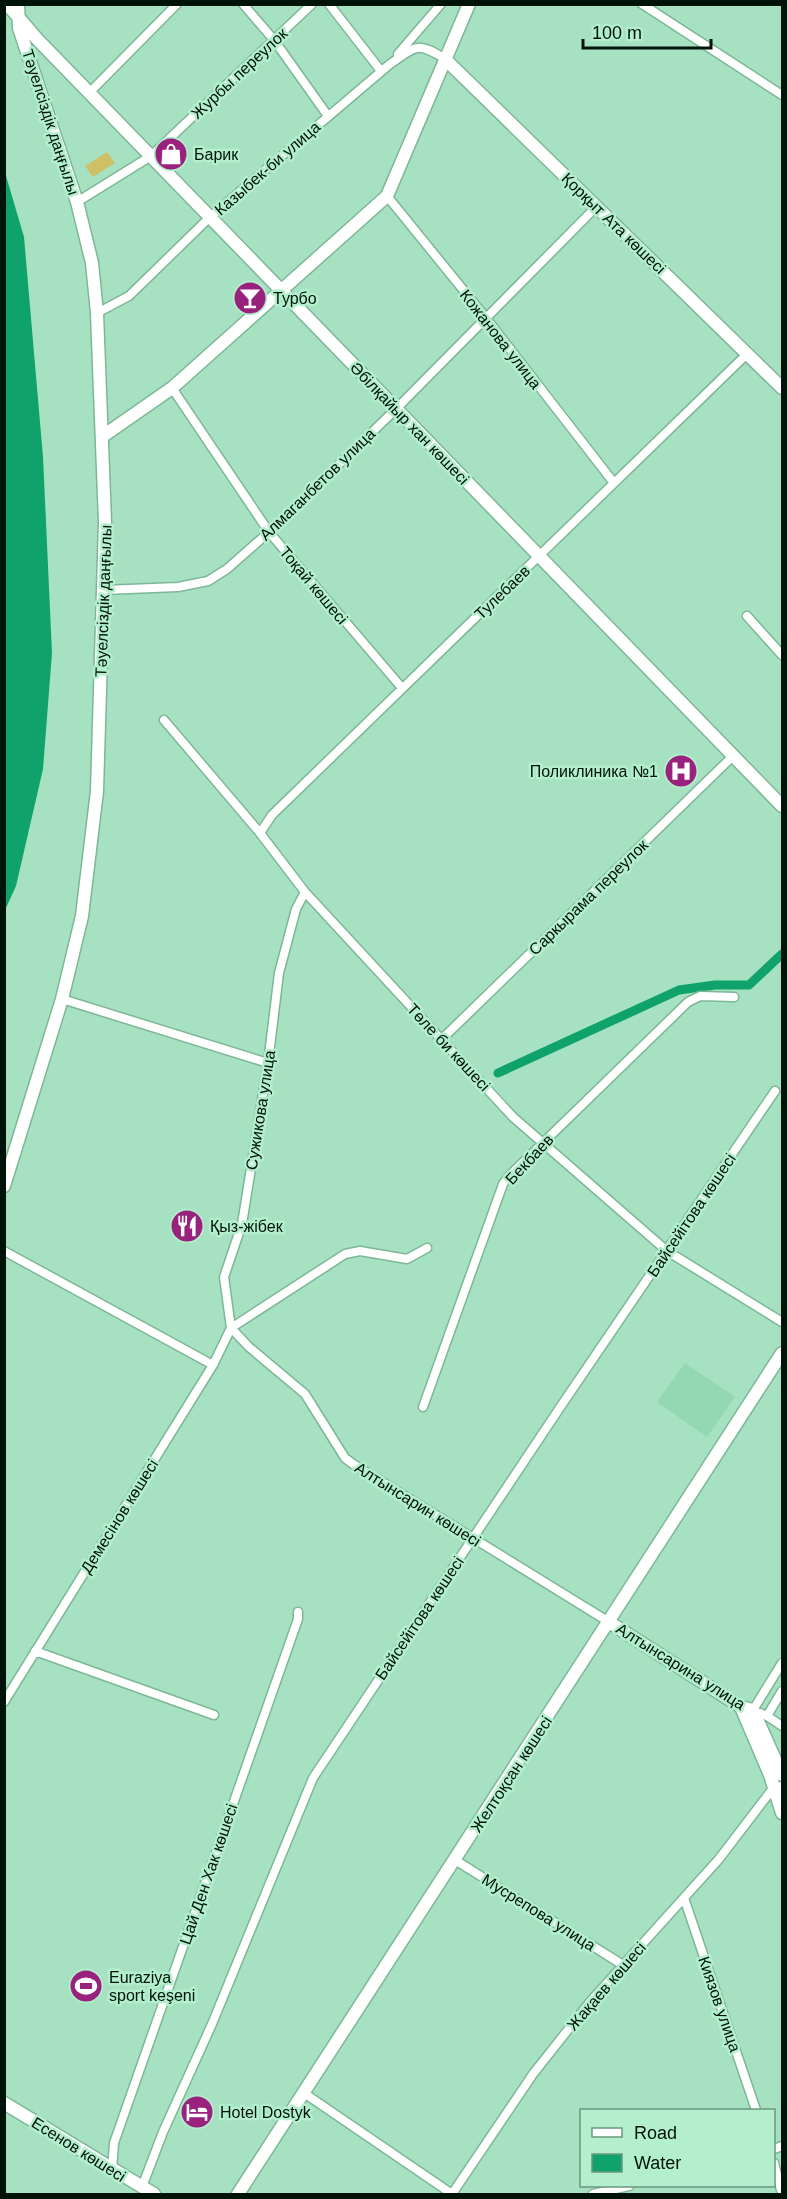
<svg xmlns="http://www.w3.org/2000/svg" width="787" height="2199" font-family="Helvetica,sans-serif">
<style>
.built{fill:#94d8b3}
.green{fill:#cfc065}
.water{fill:#0fa26b}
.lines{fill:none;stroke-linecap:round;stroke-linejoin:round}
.canal{stroke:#0fa26b;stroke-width:9}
.street-casing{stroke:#7db797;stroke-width:11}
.secondary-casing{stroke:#7db797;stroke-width:15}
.street{stroke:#fff;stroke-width:8}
.secondary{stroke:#fff;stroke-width:12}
.labels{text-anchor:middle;stroke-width:5;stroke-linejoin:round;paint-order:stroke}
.street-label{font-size:16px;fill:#001308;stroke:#b3efcd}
.poi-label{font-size:16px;fill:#001308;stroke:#b3efcd;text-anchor:start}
</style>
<rect width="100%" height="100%" fill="#a6e2c1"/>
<path class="built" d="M 685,1363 L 735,1397 L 707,1437 L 657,1402 Z"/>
<path class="green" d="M 107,152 L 115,163 L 93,177 L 85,166 Z"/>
<path class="water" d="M 4,169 L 24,237 L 43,457 L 52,653 L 43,769 L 16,886 L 5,910 Z"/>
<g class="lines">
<path class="canal" d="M 498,1073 L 679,990 L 715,985 L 749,985 L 782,954"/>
<g class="street-casing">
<path id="street" d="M 243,4 L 274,40 L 328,116
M 329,4 L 381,71
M 642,4 L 782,95
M 398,54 L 441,4
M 89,93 L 177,4
M 387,196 L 486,318 L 614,483
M 77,202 L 151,156 L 312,4
M 97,313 L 129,296 L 210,217 L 390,64 C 416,46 417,41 445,59
M 172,388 L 269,532 L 402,688
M 104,590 L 178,587 L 208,581 L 227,569 L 269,532 L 396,409 L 597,206
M 747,616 L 782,655
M 164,720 L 260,833 L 305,892 L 513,1117 L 667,1251 L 782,1322
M 260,833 L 272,815 L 747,354
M 62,999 L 268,1063
M 442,1039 L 734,755
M 4,1251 L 213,1365
M 231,1328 L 249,1347 L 305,1394 L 345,1458 L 353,1464 L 609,1622
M 231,1328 L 224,1277 L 242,1224 L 268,1063 L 279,973 L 296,909 L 305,892
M 231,1328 L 345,1254 L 360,1251 L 407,1259 L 427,1248
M 423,1407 L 503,1184 L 511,1174 L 688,1002 L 700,996 L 734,997
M 35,1651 L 214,1715
M 782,1663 L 753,1710 L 767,1716 L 782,1726
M 4,1702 L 213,1365 L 231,1328
M 767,1716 L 782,1691
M 455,1860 L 623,1965
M 684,1898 L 756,2110
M 304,2093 L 452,2194 L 533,2074 L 590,2002 L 719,1859 L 774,1787 L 782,1786
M 774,2149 L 782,2146
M 774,2163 L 782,2194
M 112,2170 L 114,2143 L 298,1619 L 298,1612
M 142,2187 L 163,2132 L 212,2024 L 313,1778 L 561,1406 L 775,1091
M 593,2194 L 629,2186"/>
</g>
<g class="secondary-casing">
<path id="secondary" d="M 7,4 L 37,39 L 782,806
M 445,59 L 782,388
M 103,436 L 172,388 L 387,196 L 469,4
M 4,1186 L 62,999 L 82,916 L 97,791 L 105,522 L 97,313 L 92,263 L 77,202 L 19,28 L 18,4
M 609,1622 L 741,1707 L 753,1710 L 782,1775
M 741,1707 L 770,1775 L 782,1813
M 4,2103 L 154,2194
M 238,2194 L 782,1353"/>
</g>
<use href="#street" class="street"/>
<use href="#secondary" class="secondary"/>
</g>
<defs>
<g id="shop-disc" transform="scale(1.725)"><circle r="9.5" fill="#99227d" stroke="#b3efcd"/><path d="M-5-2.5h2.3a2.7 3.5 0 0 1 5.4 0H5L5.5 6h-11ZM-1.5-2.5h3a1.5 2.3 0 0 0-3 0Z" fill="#fff"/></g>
<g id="bar-disc" transform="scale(1.725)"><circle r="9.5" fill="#99227d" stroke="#b3efcd"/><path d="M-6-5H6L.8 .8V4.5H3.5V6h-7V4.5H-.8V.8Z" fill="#fff"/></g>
<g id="hospital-disc" transform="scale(1.725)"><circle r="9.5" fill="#99227d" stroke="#b3efcd"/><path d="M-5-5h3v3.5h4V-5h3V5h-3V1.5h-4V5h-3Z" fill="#fff"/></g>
<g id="restaurant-disc" transform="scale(1.725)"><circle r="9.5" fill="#99227d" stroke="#b3efcd"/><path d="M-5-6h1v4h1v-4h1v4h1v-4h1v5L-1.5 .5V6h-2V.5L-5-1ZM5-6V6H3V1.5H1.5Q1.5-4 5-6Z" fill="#fff"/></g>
<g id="stadium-disc" transform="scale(1.725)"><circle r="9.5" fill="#99227d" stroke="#b3efcd"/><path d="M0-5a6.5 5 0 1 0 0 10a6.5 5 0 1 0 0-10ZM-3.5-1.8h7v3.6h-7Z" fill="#fff"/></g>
<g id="hotel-disc" transform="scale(1.725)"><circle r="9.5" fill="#99227d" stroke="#b3efcd"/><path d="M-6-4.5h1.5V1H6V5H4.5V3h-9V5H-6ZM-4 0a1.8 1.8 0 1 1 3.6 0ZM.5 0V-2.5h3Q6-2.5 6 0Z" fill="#fff"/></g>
</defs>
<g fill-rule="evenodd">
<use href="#shop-disc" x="171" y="154"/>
<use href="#bar-disc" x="250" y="298"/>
<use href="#hospital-disc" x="681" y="771"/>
<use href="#restaurant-disc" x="187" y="1226"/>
<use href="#stadium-disc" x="86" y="1986"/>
<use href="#hotel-disc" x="197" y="2112"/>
</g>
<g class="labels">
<g class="street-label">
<text transform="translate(239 73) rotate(-43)" y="6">Журбы переулок</text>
<text transform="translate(51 122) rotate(72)" y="6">Тәуелсіздік даңғылы</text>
<text transform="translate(267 168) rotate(-41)" y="6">Казыбек-би улица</text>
<text transform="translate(614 223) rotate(44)" y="6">Қорқыт Ата көшесі</text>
<text transform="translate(501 339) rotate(52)" y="6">Кожанова улица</text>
<text transform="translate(410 423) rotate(46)" y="6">Әбілқайыр хан көшесі</text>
<text transform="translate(317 484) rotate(-44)" y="6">Алмаганбетов улица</text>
<text transform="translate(314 585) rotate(50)" y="6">Тоқай көшесі</text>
<text transform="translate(502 592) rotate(-44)" y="6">Тулебаев</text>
<text transform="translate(103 601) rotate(-88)" y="6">Тәуелсіздік даңғылы</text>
<text transform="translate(588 897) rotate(-44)" y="6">Саркырама переулок</text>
<text transform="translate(449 1047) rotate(47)" y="6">Төле би көшесі</text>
<text transform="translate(260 1110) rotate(-81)" y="6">Сужикова улица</text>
<text transform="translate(529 1159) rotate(-47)" y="6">Бекбаев</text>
<text transform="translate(691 1215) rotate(-56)" y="6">Байсейітова көшесі</text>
<text transform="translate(418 1504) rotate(32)" y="6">Алтынсарин көшесі</text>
<text transform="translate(119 1516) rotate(-58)" y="6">Демесінов көшесі</text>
<text transform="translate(419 1618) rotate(-56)" y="6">Байсейітова көшесі</text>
<text transform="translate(681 1666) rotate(32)" y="6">Алтынсарина улица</text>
<text transform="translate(511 1774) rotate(-57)" y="6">Желтоқсан көшесі</text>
<text transform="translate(208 1874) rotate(-71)" y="6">Цай Ден Хак көшесі</text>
<text transform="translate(539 1912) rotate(32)" y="6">Мусрепова улица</text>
<text transform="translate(606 1986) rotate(-49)" y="6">Жақаев көшесі</text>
<text transform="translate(720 2004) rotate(71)" y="6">Киязов улица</text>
<text transform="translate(79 2149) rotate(32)" y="6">Есенов көшесі</text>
</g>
<g class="poi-label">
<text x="194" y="160">Барик</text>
<text x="273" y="304">Турбо</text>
<text x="658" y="777" text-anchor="end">Поликлиника №1</text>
<text x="210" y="1232">Қыз-жібек</text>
<text x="109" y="1983">Euraziya<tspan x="109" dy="18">sport keşeni</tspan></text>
<text x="220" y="2118">Hotel Dostyk</text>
</g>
</g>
<rect width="787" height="2199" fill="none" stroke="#001308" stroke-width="12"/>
<rect x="580" y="2109" width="195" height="78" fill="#b3efcd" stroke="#6b977e" stroke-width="1.5"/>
<rect x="592" y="2128" width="30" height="9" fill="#ffffff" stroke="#6b977e" stroke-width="1.5"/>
<text x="634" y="2139" font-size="18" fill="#001308">Road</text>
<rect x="592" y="2154" width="30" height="18" fill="#0fa26b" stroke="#6b977e" stroke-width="1.5"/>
<text x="634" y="2169" font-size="18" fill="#001308">Water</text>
<path d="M583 39v9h128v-9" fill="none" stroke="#001308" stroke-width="3"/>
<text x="592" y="39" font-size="18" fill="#001308" stroke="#b3efcd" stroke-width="4.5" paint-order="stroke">100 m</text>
</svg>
